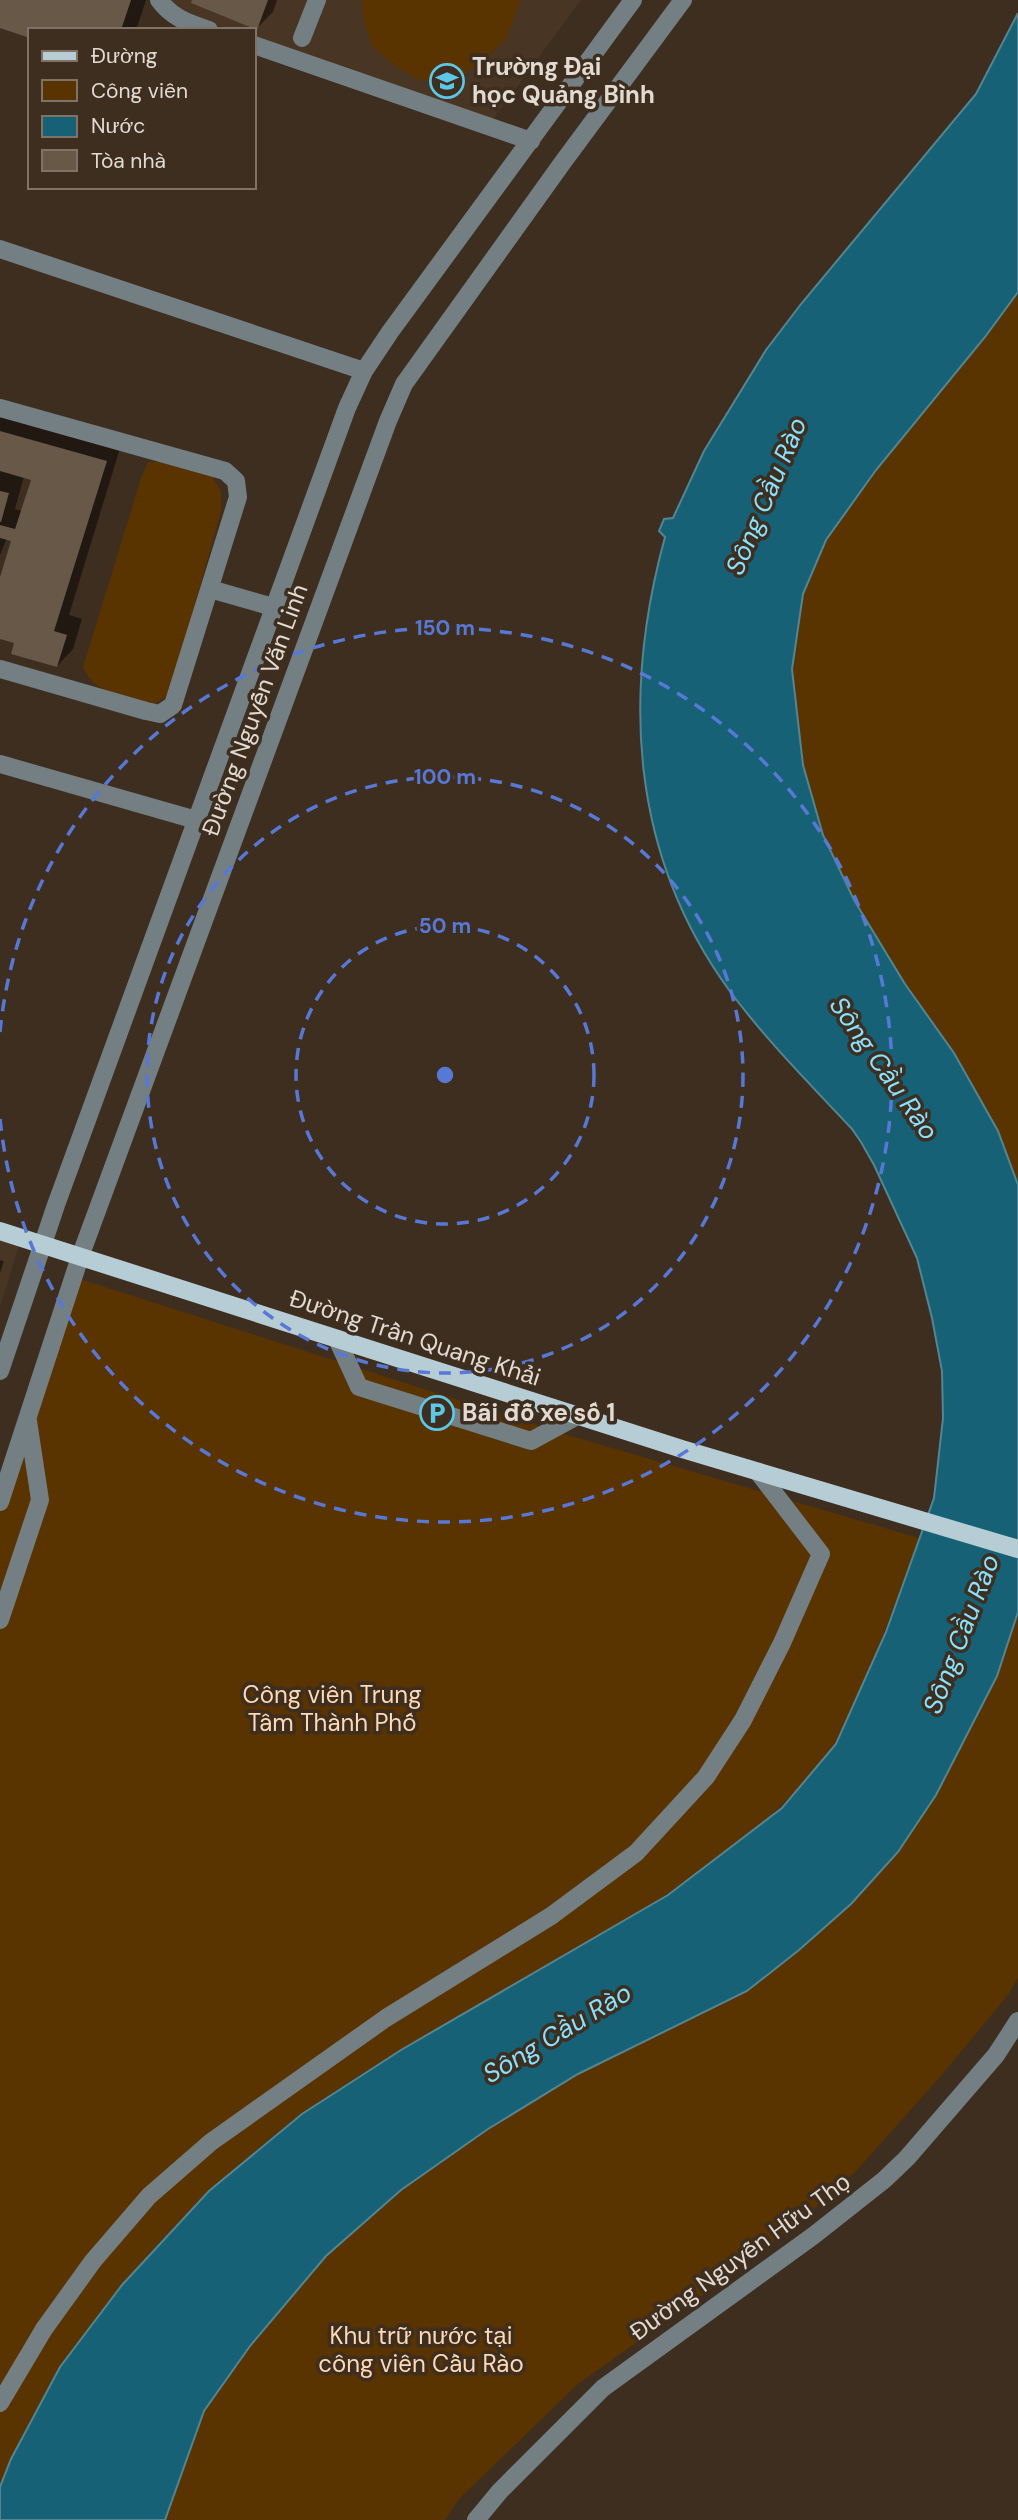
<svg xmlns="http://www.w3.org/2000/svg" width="1018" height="2520" font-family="'DM Sans',sans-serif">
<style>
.built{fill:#493523}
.green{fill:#593300}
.water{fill:#166175;stroke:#548591;stroke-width:2}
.shadow{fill:#0007;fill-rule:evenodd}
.building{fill:#685848}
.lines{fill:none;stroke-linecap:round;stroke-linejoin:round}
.minor{stroke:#747f83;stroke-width:18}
.major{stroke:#b6cdd5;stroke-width:18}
.ring{fill:none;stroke:#5878d6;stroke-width:3.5;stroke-dasharray:12 9}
.labels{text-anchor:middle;stroke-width:7;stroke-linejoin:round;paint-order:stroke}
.poi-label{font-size:24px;font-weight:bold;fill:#e3dad1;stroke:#3d2e20;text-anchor:start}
.street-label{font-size:24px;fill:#e3dad1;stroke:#3d2e20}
.park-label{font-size:24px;fill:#fed9b5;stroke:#3d2e20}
.water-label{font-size:26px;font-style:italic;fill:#88e1fe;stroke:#3d2e20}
.centre{fill:#5878d6;stroke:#3d2e20;stroke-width:3.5}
.ring-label{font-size:21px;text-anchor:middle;font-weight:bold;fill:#5878d6;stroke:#3d2e20;stroke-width:7;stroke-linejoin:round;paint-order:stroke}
</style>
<rect width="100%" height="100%" fill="#3d2e20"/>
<path class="built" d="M 169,0 L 581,0 L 490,123 L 254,38 L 254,30 L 230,30 L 179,11 Z
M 0,1240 L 19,1246 L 0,1307 Z"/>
<path class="green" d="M 362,0 L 521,0 L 506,39 L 478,66 L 453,78 L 420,80 L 396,67 L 372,46 L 363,19 Z
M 1018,292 L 1018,1185 L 998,1131 L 954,1053 L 905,984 L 854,900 L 823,835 L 803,765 L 792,669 L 803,594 L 826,540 L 876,470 L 985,337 Z
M 148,462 L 163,462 L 212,476 L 221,491 L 221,512 L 173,681 L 166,697 L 153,705 C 127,697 94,695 83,667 L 141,478 Z
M 80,1279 L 568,1435 L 919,1538 C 900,1592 880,1645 857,1698 C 850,1713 844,1733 833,1747 C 765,1839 663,1898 566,1956 C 478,2009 385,2054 302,2114 C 181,2203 53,2346 0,2487 L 0,1508 Z
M 1018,1612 L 1018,1978 L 1008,1995 L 941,2076 L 857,2170 L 797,2224 L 722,2282 L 578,2384 L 459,2499 L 445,2520 L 165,2520 L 204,2411 L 250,2346 L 326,2256 L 401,2190 L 488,2129 L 578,2074 L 747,1991 L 799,1950 L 851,1904 L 898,1852 L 936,1795 L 997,1676 Z"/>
<path class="water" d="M 1018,13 L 1018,292 L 985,337 L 876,470 L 826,540 L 803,594 L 792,669 L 803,765 L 823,835 L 854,900 L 905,984 L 954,1053 L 998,1131 L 1018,1185 L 1018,1612 L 997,1676 L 936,1795 L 898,1852 L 851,1904 L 799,1950 L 747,1991 L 578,2074 L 488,2129 L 401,2190 L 326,2256 L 250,2346 L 204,2411 L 165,2520 L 0,2520 L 0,2487 L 11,2459 L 60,2367 L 122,2285 L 209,2191 L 302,2114 L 401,2050 L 668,1895 L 782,1808 L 836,1744 L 886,1632 L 934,1498 L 943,1418 L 942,1371 L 932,1318 L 917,1258 L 874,1165 L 861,1142 L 852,1129 C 810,1084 766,1040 729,990 C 630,854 622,694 665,537 L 659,531 L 664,519 L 673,518 L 704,451 L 766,350 L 801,304 L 976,94 Z"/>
<path class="shadow" d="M 0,0 L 146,0 L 136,30 L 30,30 L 0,26 Z
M 193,0 L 277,0 L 273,12 L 257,28 Z
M 20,415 L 121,445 L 69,615 L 82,619 L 73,649 L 57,666 L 17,641 L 0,637 L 0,583 L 13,540 L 7,538 L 0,555 L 0,418 ZM 24,476 L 33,479 L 22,511 L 15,509 Z
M 0,1260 L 4,1261 L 0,1273 Z"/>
<path class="building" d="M 0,0 L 131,0 L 121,30 L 30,30 L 30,38 L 0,28 Z
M 192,0 L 268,0 L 257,30 L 191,3 Z
M 0,431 L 107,461 L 54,631 L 67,635 L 57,667 L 11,654 L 14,643 L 0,639 L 0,577 L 11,541 L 0,538 L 0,525 L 15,529 L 31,480 L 0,471 Z
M 0,491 L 9,493 L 1,522 L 0,522 Z"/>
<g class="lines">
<path class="minor" d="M 159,0 C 172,18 189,23 209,30
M 302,38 L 317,0
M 254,45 L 531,141
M 0,249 L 364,371
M 0,408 L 225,471 L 236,481 L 238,497 L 173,705 L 160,714 L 146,711 L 0,669
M 210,589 L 273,607
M 0,764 L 196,820
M 337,1339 L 359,1387 L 531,1441 L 577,1416
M 0,1371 L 56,1205 L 347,408 L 364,371 L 390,332 L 633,0
M 0,1502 L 80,1257 L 388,421 L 404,384 L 563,162 L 683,0
M 0,1620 L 40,1500 L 28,1421
M 0,2403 L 44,2329 L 93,2261 L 149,2196 L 211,2142 L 386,2018 L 551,1916 L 636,1853 L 706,1777 L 743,1720 L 782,1643 L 821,1554 L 758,1472
M 476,2520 L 500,2491 L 603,2388 L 813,2236 L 884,2180 L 907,2158 L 996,2055 L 1018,2021"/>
<path class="major" d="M 0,1231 L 682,1449 L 1018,1549"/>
</g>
<g class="ring">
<circle cx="445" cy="1075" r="149"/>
<circle cx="445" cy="1075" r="298"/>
<path d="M0 1032A447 447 0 1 1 0 1118"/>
</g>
<defs>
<g id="university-ring" transform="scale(1.75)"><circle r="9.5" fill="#3d2e20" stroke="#5dc7e8" stroke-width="1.5"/><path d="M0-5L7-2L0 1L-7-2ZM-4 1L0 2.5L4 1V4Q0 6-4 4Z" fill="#5dc7e8"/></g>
<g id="parking-ring" transform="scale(1.75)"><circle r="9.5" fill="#3d2e20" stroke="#5dc7e8" stroke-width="1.5"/><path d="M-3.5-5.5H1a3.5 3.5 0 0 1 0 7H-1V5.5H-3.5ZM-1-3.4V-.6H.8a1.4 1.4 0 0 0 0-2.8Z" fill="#5dc7e8"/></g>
</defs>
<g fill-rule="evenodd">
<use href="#university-ring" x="447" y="81"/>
<use href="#parking-ring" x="437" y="1413"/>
</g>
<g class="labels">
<g class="poi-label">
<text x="472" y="75">Trường Đại<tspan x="472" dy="28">học Quảng Bình</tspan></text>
<text x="462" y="1421">Bãi đỗ xe số 1</text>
</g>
<g class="street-label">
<text transform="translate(255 710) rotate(-70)" y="8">Đường Nguyễn Văn Linh</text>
<text transform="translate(415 1338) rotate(18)" y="8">Đường Trần Quang Khải</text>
<text transform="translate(740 2257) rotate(-36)" y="8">Đường Nguyễn Hữu Thọ</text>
</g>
<g class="park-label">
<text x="332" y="1703">Công viên Trung<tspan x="332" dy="28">Tâm Thành Phố</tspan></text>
<text x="421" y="2344">Khu trữ nước tại<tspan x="421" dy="28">công viên Cầu Rào</tspan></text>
</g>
<g class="water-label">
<text transform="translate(766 496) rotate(-67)" y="9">Sông Cầu Rào</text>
<text transform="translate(884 1068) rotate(55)" y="9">Sông Cầu Rào</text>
<text transform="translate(961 1634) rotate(-69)" y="9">Sông Cầu Rào</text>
<text transform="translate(557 2033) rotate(-31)" y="9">Sông Cầu Rào</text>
</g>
</g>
<circle cx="445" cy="1075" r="10" class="centre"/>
<g class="ring-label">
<text x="445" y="635">150 m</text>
<text x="445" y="784">100 m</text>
<text x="445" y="933">50 m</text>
</g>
<rect x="28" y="28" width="228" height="161" fill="#3d2e20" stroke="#7f7367" stroke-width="2"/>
<rect x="42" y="51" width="35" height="10" fill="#b6cdd5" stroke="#7f7367" stroke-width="2"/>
<text x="91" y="63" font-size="21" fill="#e3dad1">Đường</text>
<rect x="42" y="80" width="35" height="21" fill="#593300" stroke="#7f7367" stroke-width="2"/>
<text x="91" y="98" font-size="21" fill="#e3dad1">Công viên</text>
<rect x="42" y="116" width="35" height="21" fill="#166175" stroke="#7f7367" stroke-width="2"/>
<text x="91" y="133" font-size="21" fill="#e3dad1">Nước</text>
<rect x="42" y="150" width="35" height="21" fill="#685848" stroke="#7f7367" stroke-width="2"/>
<text x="91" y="168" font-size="21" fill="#e3dad1">Tòa nhà</text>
</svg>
